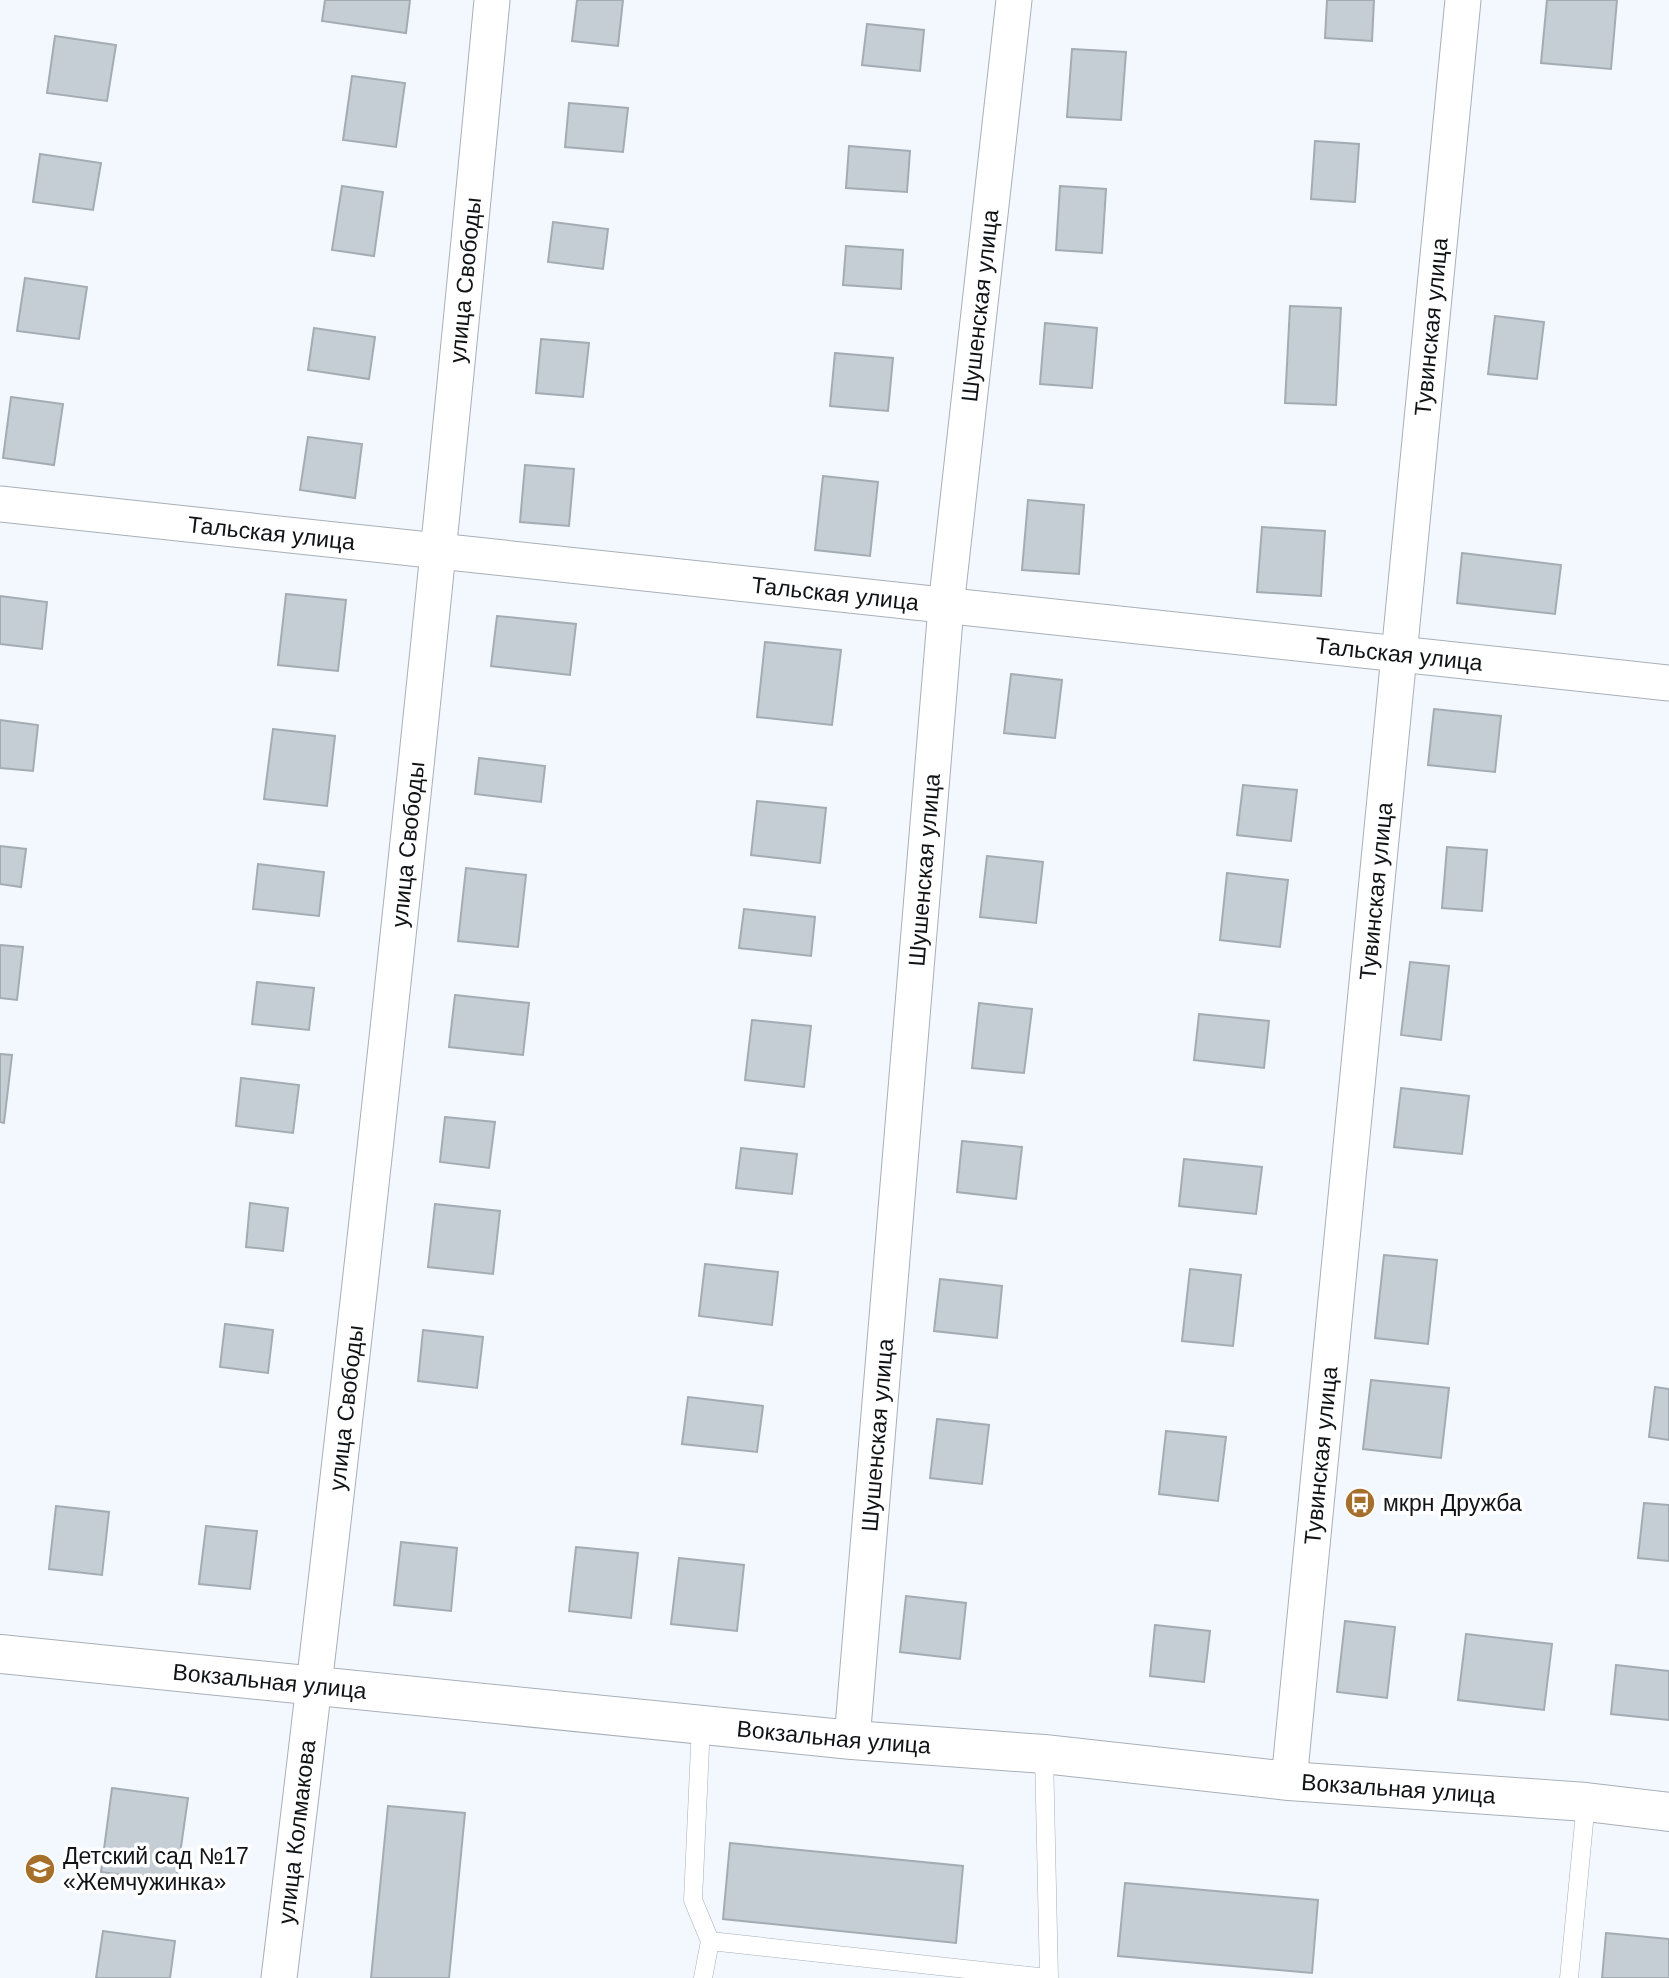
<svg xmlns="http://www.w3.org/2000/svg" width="1669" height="1978" font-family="Helvetica,sans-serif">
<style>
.building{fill:#c6ced5;stroke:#a4acb3;stroke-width:2}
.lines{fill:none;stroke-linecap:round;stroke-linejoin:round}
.service-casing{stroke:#a8afb7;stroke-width:19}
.minor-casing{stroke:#a8afb7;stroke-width:37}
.tertiary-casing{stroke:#a8afb7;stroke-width:40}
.service{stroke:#fff;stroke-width:18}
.minor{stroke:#fff;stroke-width:35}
.tertiary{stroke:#fff;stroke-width:38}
.labels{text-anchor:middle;stroke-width:7;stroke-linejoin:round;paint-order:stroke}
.street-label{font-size:23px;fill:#111417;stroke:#fff}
.poi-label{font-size:23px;fill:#111417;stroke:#fff;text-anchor:start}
</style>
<rect width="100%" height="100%" fill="#f2f8fe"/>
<path class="building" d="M 325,0 L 410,0 L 406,33 L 322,21 Z
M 577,0 L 623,0 L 618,46 L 572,41 Z
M 1327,0 L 1374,0 L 1372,41 L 1325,38 Z
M 1547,0 L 1617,0 L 1611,69 L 1541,63 Z
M 867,24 L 924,30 L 920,71 L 862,65 Z
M 55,36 L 116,45 L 107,101 L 47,93 Z
M 1072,49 L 1126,52 L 1121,120 L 1067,117 Z
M 352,76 L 405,83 L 396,147 L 343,140 Z
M 569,103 L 628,108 L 623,152 L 565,147 Z
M 1315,141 L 1359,144 L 1355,202 L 1311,199 Z
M 849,146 L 910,151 L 907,192 L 846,188 Z
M 40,154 L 101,163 L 93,210 L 33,202 Z
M 342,186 L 383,192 L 374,256 L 332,250 Z
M 1060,186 L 1106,189 L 1102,253 L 1056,250 Z
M 553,222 L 608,229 L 603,269 L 548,262 Z
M 846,246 L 903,250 L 901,289 L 843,285 Z
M 25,278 L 87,287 L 79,339 L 17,331 Z
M 1290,306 L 1341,308 L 1336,405 L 1285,403 Z
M 1495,316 L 1544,322 L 1537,379 L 1488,374 Z
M 1045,323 L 1097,328 L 1092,388 L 1040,384 Z
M 314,328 L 375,337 L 369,379 L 308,370 Z
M 541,339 L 589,343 L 583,397 L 536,393 Z
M 835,353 L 893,358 L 888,411 L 830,406 Z
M 11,397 L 63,404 L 54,465 L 3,458 Z
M 308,437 L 362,444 L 355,498 L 300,490 Z
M 525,465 L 574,469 L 569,526 L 520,522 Z
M 823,476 L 878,482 L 870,556 L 815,550 Z
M 1028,500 L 1084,505 L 1079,574 L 1022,570 Z
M 1262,527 L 1325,531 L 1321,596 L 1257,592 Z
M 1462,553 L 1561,565 L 1555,614 L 1457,603 Z
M 286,594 L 346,600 L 338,671 L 278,665 Z
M 0,596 L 47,602 L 42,649 L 0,644 Z
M 497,616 L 576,624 L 570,675 L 491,666 Z
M 765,642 L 841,650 L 832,725 L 757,717 Z
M 1011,674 L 1062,680 L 1055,738 L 1004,733 Z
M 1434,709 L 1501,716 L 1495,772 L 1428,765 Z
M 0,720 L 38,725 L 33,771 L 0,768 Z
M 273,729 L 335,736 L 327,806 L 264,799 Z
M 479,758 L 545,766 L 541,802 L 475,794 Z
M 1243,785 L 1297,790 L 1291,841 L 1237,835 Z
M 757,801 L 826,808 L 820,863 L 751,855 Z
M 0,846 L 26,849 L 21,887 L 0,884 Z
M 1447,847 L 1487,850 L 1482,911 L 1442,908 Z
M 987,856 L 1043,862 L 1036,923 L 980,917 Z
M 258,864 L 324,872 L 319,916 L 253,909 Z
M 466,868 L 526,875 L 518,947 L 458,941 Z
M 1227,873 L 1288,880 L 1280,947 L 1220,940 Z
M 744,909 L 815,917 L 811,956 L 739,948 Z
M 0,945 L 23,947 L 17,1000 L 0,998 Z
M 1410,962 L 1449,966 L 1441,1040 L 1401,1035 Z
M 257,982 L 314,988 L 309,1030 L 252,1024 Z
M 455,995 L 529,1003 L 523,1055 L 449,1047 Z
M 979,1003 L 1032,1009 L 1024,1073 L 972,1068 Z
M 1199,1014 L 1269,1021 L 1264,1068 L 1194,1060 Z
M 752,1020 L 811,1026 L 804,1087 L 745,1080 Z
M 0,1054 L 12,1055 L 4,1123 L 0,1122 Z
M 241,1078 L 299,1085 L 293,1133 L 236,1126 Z
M 1401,1088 L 1469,1096 L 1462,1154 L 1394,1147 Z
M 445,1117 L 495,1122 L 489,1168 L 440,1162 Z
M 962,1141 L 1022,1147 L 1016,1199 L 957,1192 Z
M 741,1148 L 797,1154 L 792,1194 L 736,1188 Z
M 1184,1159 L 1262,1167 L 1256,1214 L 1179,1206 Z
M 250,1203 L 288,1208 L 283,1251 L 246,1247 Z
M 435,1204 L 500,1211 L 493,1274 L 428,1267 Z
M 1384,1255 L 1437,1260 L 1428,1344 L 1375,1338 Z
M 705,1264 L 778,1272 L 772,1325 L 699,1316 Z
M 1190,1269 L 1241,1275 L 1233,1346 L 1182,1341 Z
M 940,1279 L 1002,1286 L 997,1338 L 934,1331 Z
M 225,1324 L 273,1330 L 268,1373 L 220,1367 Z
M 423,1330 L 483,1337 L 477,1388 L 418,1381 Z
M 1371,1380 L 1449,1388 L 1441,1458 L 1363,1449 Z
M 1655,1387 L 1669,1389 L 1669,1440 L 1649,1437 Z
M 688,1397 L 763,1406 L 757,1452 L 682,1444 Z
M 937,1419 L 989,1425 L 982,1484 L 930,1478 Z
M 1166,1431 L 1226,1437 L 1218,1501 L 1159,1494 Z
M 1644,1503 L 1669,1505 L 1669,1561 L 1638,1558 Z
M 56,1506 L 109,1512 L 102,1575 L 49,1569 Z
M 206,1526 L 257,1531 L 250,1589 L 199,1584 Z
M 401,1542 L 457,1548 L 451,1611 L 394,1605 Z
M 576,1547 L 638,1553 L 631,1618 L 569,1611 Z
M 679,1558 L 744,1565 L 737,1631 L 671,1624 Z
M 906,1596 L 966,1603 L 960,1659 L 900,1652 Z
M 1345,1621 L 1395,1627 L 1387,1698 L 1337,1692 Z
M 1155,1625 L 1210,1631 L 1204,1682 L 1150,1676 Z
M 1466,1634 L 1552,1644 L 1544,1710 L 1458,1700 Z
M 1616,1665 L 1669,1671 L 1669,1720 L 1611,1714 Z
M 112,1788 L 188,1798 L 176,1882 L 101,1872 Z
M 388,1806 L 465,1813 L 449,1978 L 371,1978 Z
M 730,1843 L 963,1866 L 956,1943 L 723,1919 Z
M 1125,1883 L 1318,1900 L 1312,1973 L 1118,1956 Z
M 103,1931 L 175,1941 L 170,1978 L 96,1978 Z
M 1606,1933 L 1669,1939 L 1669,1978 L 1602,1978 Z"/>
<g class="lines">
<g class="service-casing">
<path id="service" d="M 701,1725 L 693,1900 L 710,1941 L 1048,1978
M 1044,1754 L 1049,1978
M 703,1978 L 710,1941
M 1569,1978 L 1586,1802"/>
</g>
<g class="minor-casing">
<g id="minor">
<path id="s1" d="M 0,504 L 1669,683"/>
<path id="s2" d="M 852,1740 L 946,607 L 1014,0"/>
<path id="s3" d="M 1289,1781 L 1463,0"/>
<path id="s4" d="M 279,1978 C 359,1320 430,660 492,0"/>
</g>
</g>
<g class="tertiary-casing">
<g id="tertiary">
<path id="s5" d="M 0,1654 L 852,1740 L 1044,1754 L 1289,1781 L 1586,1802 L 1669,1812"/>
</g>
</g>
<use href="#service" class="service"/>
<use href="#minor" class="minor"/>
<use href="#tertiary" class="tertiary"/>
</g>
<defs>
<g id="bus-disc" transform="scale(1.575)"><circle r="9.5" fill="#a76f2c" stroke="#fff"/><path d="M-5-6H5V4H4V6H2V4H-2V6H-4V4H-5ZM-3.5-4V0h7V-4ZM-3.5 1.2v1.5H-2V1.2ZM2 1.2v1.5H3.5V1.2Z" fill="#fff"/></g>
<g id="school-disc" transform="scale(1.575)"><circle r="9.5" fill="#a76f2c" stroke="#fff"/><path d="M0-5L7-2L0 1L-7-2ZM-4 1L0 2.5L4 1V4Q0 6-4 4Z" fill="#fff"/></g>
</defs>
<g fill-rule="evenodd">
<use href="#bus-disc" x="1360" y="1503"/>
<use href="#school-disc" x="40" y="1869"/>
</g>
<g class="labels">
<g class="street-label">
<text dy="8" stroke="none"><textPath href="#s4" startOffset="1708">улица Свободы</textPath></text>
<text dy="8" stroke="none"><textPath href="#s2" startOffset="1440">Шушенская улица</textPath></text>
<text dy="8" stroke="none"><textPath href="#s3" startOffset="1461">Тувинская улица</textPath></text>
<text dy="8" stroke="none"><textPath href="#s1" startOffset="273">Тальская улица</textPath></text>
<text dy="8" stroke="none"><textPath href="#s1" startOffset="840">Тальская улица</textPath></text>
<text dy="8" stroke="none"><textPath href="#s1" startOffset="1407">Тальская улица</textPath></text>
<text dy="8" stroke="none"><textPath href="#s4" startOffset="1141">улица Свободы</textPath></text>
<text dy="8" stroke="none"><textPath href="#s2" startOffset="873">Шушенская улица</textPath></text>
<text dy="8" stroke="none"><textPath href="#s3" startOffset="894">Тувинская улица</textPath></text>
<text dy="8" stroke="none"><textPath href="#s4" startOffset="574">улица Свободы</textPath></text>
<text dy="8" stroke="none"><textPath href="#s2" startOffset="306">Шушенская улица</textPath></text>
<text dy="8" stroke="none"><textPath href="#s3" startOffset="327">Тувинская улица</textPath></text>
<text dy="8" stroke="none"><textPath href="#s5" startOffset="271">Вокзальная улица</textPath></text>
<text dy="8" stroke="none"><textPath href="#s5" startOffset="838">Вокзальная улица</textPath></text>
<text dy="8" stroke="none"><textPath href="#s5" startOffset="1405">Вокзальная улица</textPath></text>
<text dy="8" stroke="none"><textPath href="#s4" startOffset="147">улица Колмакова</textPath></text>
</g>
<g class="poi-label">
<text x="1383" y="1511">мкрн Дружба</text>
<text x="63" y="1864">Детский сад №17<tspan x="63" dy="26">«Жемчужинка»</tspan></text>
</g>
</g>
</svg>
